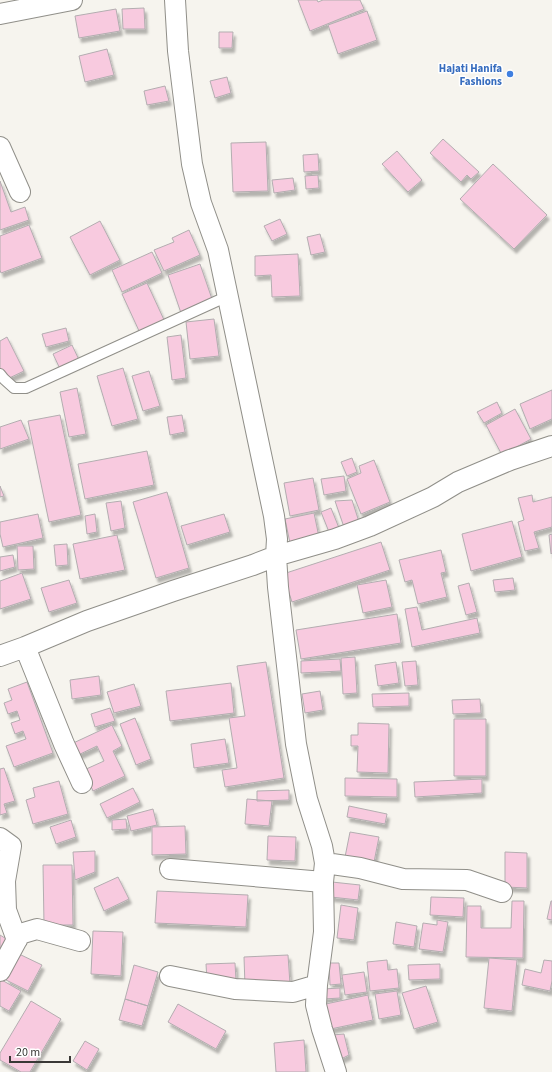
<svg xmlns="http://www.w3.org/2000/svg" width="552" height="1072" font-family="'Source Sans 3',sans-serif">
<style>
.building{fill:#f8cadf;stroke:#b3adb0;filter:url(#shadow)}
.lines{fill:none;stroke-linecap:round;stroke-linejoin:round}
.lane-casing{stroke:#908f89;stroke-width:12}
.street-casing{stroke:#908f89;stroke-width:22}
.lane{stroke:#fff;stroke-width:10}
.street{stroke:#fff;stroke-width:20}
.shop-dot{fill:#3f7fe0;stroke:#fff;stroke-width:1.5}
.labels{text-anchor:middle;stroke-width:3;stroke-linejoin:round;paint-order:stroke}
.shop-label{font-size:11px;font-weight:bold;fill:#366cbe;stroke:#fff;text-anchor:end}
</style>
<defs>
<filter id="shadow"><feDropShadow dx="2.5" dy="4.5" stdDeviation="1" flood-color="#0004"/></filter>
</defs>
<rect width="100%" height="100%" fill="#f6f4ee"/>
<path class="building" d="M 298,0 L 317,0 L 318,2 L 323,0 L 360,0 L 364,9 L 310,31 Z
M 144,8 L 145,29 L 123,29 L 122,9 Z
M 116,9 L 120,31 L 79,38 L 75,16 Z
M 367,11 L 377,40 L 338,54 L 328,25 Z
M 219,32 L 233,32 L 232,48 L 219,48 Z
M 107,49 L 114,75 L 85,82 L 79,56 Z
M 227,77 L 231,93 L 215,98 L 210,81 Z
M 165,86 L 169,101 L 147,105 L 144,91 Z
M 443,139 L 479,172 L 471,179 L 467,175 L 461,182 L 430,153 Z
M 266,142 L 268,191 L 233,192 L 231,143 Z
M 397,151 L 422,180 L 408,192 L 382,164 Z
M 318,154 L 319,171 L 304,172 L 303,155 Z
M 493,164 L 547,215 L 514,249 L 460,199 Z
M 318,175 L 319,188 L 306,189 L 305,176 Z
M 293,178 L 295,190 L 274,193 L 272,180 Z
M 0,181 L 11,212 L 25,207 L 29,220 L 0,230 Z
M 280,219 L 287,234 L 272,241 L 264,226 Z
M 100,221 L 120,260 L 90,275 L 70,237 Z
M 29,225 L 42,258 L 1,273 L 0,270 L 0,236 Z
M 189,230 L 200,255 L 164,271 L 154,250 L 174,242 L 172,238 Z
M 320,234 L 325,252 L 311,255 L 307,237 Z
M 152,252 L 162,273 L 122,292 L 112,270 Z
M 298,254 L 300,296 L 272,297 L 271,275 L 255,276 L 255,256 Z
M 200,264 L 213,302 L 181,313 L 168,275 Z
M 147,283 L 165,322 L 140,333 L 122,294 Z
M 214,319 L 219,356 L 190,359 L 186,322 Z
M 66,328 L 69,341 L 46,347 L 42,334 Z
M 181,335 L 186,378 L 172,380 L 167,337 Z
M 7,337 L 24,371 L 3,381 L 0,375 L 0,341 Z
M 72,345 L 80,362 L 61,371 L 53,354 Z
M 123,368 L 138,419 L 112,426 L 97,376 Z
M 149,371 L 160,406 L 143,411 L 132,376 Z
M 77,388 L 86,434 L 69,437 L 60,392 Z
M 552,390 L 552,419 L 530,429 L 520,404 Z
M 497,402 L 502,413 L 484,423 L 477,412 Z
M 515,409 L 531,439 L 502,455 L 486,425 Z
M 60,415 L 81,515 L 49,522 L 28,421 Z
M 182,415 L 185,432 L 170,435 L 167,417 Z
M 21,420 L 29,439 L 0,449 L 0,427 Z
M 147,451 L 154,485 L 85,499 L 78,464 Z
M 352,458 L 357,472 L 347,476 L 341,462 Z
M 374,460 L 390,502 L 361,514 L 347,479 L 361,473 L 359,466 Z
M 344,476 L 346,491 L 324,495 L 321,479 Z
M 313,478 L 319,510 L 290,516 L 284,483 Z
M 0,486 L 4,496 L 0,497 Z
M 167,492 L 189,568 L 156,578 L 133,502 Z
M 532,495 L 533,502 L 552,497 L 552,527 L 534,532 L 539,548 L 525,551 L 518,522 L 524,520 L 518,498 Z
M 352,500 L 360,525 L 345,530 L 335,501 Z
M 121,501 L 125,528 L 111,531 L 106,503 Z
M 331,508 L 339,528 L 329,532 L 321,512 Z
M 314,513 L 320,542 L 291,548 L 285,519 Z
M 38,514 L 43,538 L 3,547 L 0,534 L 0,522 Z
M 95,514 L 97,532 L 87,534 L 85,516 Z
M 224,514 L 230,532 L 187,545 L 181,526 Z
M 512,521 L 522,557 L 471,571 L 462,534 Z
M 552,534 L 552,553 L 551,554 L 549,535 Z
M 117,535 L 125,570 L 80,579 L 73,544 Z
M 381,542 L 390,570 L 292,602 L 283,574 Z
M 67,544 L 68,565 L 56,566 L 54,545 Z
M 17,546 L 33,546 L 34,569 L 18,570 Z
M 441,550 L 446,572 L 441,573 L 447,597 L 418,604 L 412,580 L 405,582 L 399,560 Z
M 13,555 L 15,567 L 0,571 L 0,557 Z
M 22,573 L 31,599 L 0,609 L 0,581 Z
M 513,578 L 515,590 L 495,592 L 493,580 Z
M 69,580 L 77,603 L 49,612 L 41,588 Z
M 386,580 L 392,607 L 363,613 L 357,585 Z
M 469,583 L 477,612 L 466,615 L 458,586 Z
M 417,607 L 422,630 L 477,618 L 480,633 L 412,647 L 405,609 Z
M 397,614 L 401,643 L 301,659 L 296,630 Z
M 355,657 L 357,693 L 343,694 L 341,658 Z
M 340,659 L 341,671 L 301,673 L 301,661 Z
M 416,661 L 418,685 L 405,686 L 402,662 Z
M 266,662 L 284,778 L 225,787 L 222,770 L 237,768 L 229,718 L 245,716 L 237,666 Z
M 396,662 L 399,683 L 378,686 L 375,665 Z
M 99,676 L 101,695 L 72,699 L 70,680 Z
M 27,682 L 53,753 L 14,767 L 6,746 L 26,739 L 23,731 L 15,734 L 11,723 L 20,720 L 17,711 L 8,714 L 4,703 L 12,700 L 8,689 Z
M 231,683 L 234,713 L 170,721 L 166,691 Z
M 134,684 L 141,706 L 114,713 L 107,692 Z
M 320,691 L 323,710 L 305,713 L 302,694 Z
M 409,693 L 409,706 L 373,707 L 372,694 Z
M 480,699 L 481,713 L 453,714 L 452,700 Z
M 110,708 L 115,721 L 95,727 L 91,714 Z
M 135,718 L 151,759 L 136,765 L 120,724 Z
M 454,719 L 486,719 L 486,776 L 454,776 Z
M 358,723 L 389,724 L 388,773 L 357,772 L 358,746 L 351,746 L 351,735 L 358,735 Z
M 112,725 L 122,746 L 113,751 L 125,776 L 93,791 L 84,770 L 104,761 L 97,746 L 74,757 L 69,745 Z
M 225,739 L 229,763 L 194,768 L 191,744 Z
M 4,768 L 15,801 L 4,804 L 7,813 L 0,815 L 0,769 Z
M 345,778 L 397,779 L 397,797 L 345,796 Z
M 482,779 L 482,793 L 415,797 L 414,782 Z
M 59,781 L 68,814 L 33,824 L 26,800 L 35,797 L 33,788 Z
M 133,788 L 140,802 L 107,818 L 100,804 Z
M 289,790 L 289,800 L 257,801 L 257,791 Z
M 247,799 L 272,801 L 269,826 L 245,824 Z
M 349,806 L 387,814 L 385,824 L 347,817 Z
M 153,809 L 157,825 L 131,831 L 127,816 Z
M 126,819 L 127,829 L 112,830 L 112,820 Z
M 71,820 L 76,837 L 56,844 L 50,827 Z
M 185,826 L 186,854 L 152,855 L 152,827 Z
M 350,832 L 379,837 L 373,867 L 344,862 Z
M 268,836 L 296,837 L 295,861 L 267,860 Z
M 95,851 L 95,872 L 75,880 L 73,852 Z
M 505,852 L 527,853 L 527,888 L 505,887 Z
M 43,865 L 72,865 L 73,925 L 44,925 Z
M 118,877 L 129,899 L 104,911 L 94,888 Z
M 332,882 L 360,885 L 358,900 L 331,897 Z
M 157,891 L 248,895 L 246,927 L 155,923 Z
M 431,897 L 464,898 L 463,917 L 430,915 Z
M 512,901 L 524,901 L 523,958 L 466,957 L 467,906 L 481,906 L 481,928 L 511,928 Z
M 551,901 L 552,901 L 552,920 L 547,919 Z
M 341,905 L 358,908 L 354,940 L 337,938 Z
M 437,920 L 448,922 L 443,952 L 419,949 L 423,923 L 437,925 Z
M 396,922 L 417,926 L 414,947 L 393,944 Z
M 93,931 L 123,932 L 121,976 L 91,974 Z
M 0,935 L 8,940 L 0,951 Z
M 19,954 L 42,965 L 28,991 L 6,980 Z
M 288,955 L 290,984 L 245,986 L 244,957 Z
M 489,958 L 517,960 L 512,1011 L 484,1008 Z
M 387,960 L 388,970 L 397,969 L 399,988 L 370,991 L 367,962 Z
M 544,960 L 552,961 L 552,981 L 550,991 L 522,985 L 525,969 L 541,973 Z
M 235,963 L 236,980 L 207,981 L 206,964 Z
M 329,963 L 339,963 L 341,984 L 330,985 Z
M 440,964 L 440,979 L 409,980 L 408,965 Z
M 134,965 L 158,972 L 148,1006 L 125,999 Z
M 364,972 L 367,992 L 345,995 L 342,975 Z
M 0,979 L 21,991 L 9,1011 L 0,1006 Z
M 426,986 L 438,1022 L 414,1029 L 402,993 Z
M 340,988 L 340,998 L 324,999 L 323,989 Z
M 397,991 L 401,1015 L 379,1019 L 375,994 Z
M 368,995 L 373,1020 L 326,1030 L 321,1005 Z
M 125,999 L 148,1006 L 142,1026 L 119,1020 Z
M 31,1001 L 61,1019 L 30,1072 L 21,1072 L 0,1060 L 0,1053 Z
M 178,1004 L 226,1031 L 216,1049 L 168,1022 Z
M 344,1034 L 349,1055 L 341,1059 L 332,1035 Z
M 304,1040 L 306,1072 L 276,1072 L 274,1043 Z
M 85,1041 L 99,1049 L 87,1070 L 73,1061 Z"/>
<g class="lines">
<g class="lane-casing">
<path id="lane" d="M 0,374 L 4,379 L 14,388 L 26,388 L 228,296"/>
</g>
<g class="street-casing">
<path id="street" d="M 175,0 L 178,51 L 192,164 L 201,203 L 218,250 L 274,516 L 277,539 L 276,556 L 278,587 L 296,744 L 307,799 L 322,846 L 325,863 L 323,882 L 324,932 L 317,985 L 316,1005 L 322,1029 L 336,1072
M 0,14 L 72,0
M 0,147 L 20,192
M 25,647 L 64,744 L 82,783
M 0,656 L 25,647 L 87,621 L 173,591 L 253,565 L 276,556 L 335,539 L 370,526 L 433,497 L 458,482 L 510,460 L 552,446
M 0,838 L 11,846 L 5,881 L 6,910 L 17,940
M 325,863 L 360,868 L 403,879 L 467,880 L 502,892
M 170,869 L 323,882
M 0,971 L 20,934 L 37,929 L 80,941
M 170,976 L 235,989 L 293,992 L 317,985"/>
</g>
<use href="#lane" class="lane"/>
<use href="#street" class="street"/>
</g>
<circle class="shop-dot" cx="510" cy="74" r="4"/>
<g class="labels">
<g class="shop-label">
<text x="502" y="72">Hajati Hanifa<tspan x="502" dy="13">Fashions</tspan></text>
</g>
</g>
<path d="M10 1056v6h60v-6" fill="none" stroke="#393836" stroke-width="2"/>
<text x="16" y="1056" font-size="12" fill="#393836" stroke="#ffffff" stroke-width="3" paint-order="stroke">20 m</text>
</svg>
